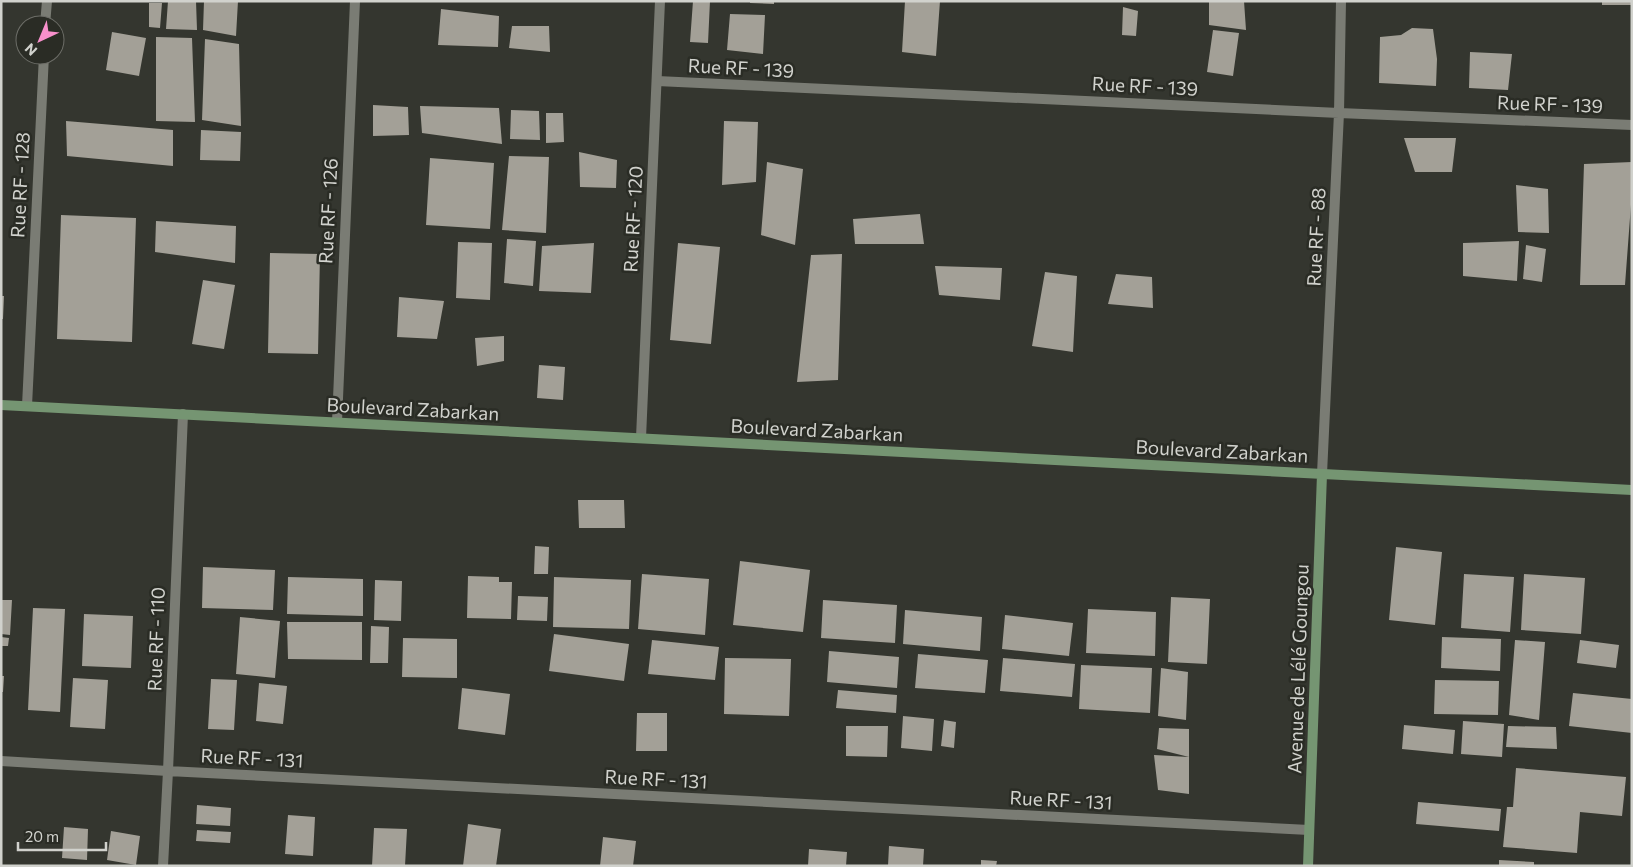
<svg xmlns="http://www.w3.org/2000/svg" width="1633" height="867" font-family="Commissioner,sans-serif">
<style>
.building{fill:#a3a097}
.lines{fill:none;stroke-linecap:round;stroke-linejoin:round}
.street{stroke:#7a7c74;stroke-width:10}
.secondary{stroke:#759572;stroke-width:10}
.labels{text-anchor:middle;stroke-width:5;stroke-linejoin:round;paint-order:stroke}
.street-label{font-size:19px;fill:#d1d2cd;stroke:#2a2c25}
</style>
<rect width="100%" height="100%" fill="#34362f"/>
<path class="building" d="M 168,1 L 196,1 L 197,30 L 166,29 Z
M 204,1 L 238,1 L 236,36 L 203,30 Z
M 693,1 L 710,1 L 708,43 L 690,42 Z
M 750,1 L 774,1 L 774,4 L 750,3 Z
M 905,1 L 940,1 L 936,56 L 902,52 Z
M 1209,1 L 1244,1 L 1246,30 L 1209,25 Z
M 1602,1 L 1632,1 L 1632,5 L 1602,5 Z
M 149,3 L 162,3 L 160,28 L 149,27 Z
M 1123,7 L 1138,11 L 1136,36 L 1122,35 Z
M 441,9 L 499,16 L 498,47 L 438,45 Z
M 730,14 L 765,15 L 763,54 L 727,50 Z
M 512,26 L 549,26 L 550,52 L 509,48 Z
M 1412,28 L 1433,29 L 1437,59 L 1436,86 L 1379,83 L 1380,37 L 1401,35 Z
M 1213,30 L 1239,33 L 1233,76 L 1207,72 Z
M 112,32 L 146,38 L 139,76 L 106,70 Z
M 156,37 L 192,38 L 195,122 L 156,121 Z
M 205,39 L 239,44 L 241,126 L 202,120 Z
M 1470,52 L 1512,54 L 1508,90 L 1469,88 Z
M 373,105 L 408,107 L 409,135 L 373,136 Z
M 420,106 L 499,108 L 502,144 L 422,133 Z
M 511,110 L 539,111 L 540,140 L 510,139 Z
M 546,113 L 563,113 L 564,142 L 546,143 Z
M 66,121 L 173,130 L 173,166 L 67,156 Z
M 724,121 L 758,122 L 756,182 L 722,185 Z
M 201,130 L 241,132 L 240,161 L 200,160 Z
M 1404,138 L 1456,138 L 1452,172 L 1415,172 Z
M 579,152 L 617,160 L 616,188 L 580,187 Z
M 509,156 L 549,157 L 546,233 L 502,230 Z
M 430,158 L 494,163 L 490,229 L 426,225 Z
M 767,162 L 803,169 L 795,245 L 761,235 Z
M 1632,162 L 1632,191 L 1625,285 L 1580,285 L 1584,164 Z
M 1516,185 L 1548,189 L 1549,233 L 1518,232 Z
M 920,214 L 924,244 L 855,244 L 853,219 Z
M 61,215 L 136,218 L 132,342 L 57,339 Z
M 156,221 L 236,226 L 235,263 L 155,252 Z
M 507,239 L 536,241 L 533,286 L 504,283 Z
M 1519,241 L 1517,281 L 1463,276 L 1463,243 Z
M 458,242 L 492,243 L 490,300 L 456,298 Z
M 594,243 L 591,293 L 539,291 L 542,246 Z
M 678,243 L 720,247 L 711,344 L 670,340 Z
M 1526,245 L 1546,249 L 1542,282 L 1523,279 Z
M 270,253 L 320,254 L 318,354 L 268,353 Z
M 842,254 L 838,380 L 797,382 L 811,255 Z
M 935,266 L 1002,268 L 1000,300 L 939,295 Z
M 1045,272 L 1077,276 L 1073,352 L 1032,346 Z
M 1116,274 L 1152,277 L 1153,308 L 1108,304 Z
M 203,280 L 235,285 L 224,349 L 192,344 Z
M 1,296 L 4,296 L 3,319 L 1,319 Z
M 399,297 L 444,301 L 437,339 L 397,337 Z
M 504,336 L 504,361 L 477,366 L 475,338 Z
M 539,365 L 565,367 L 563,400 L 537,398 Z
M 578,500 L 624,500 L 625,528 L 579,528 Z
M 535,546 L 549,547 L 548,574 L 534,574 Z
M 1396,547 L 1442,552 L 1435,625 L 1389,620 Z
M 740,561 L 810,570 L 803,632 L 733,625 Z
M 203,567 L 275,570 L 273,610 L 202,608 Z
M 642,574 L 709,579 L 705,635 L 638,629 Z
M 1464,574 L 1514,577 L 1510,632 L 1461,628 Z
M 1524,574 L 1585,578 L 1581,634 L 1521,630 Z
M 468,576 L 499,577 L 499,582 L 512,582 L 511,619 L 467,618 Z
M 288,577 L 363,579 L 363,616 L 287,614 Z
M 554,577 L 631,580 L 629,629 L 553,627 Z
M 375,580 L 402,581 L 401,621 L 374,620 Z
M 518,596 L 548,597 L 547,621 L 517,620 Z
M 1171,597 L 1210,599 L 1207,664 L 1168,662 Z
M 1,600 L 12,600 L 10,635 L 1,634 Z
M 823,600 L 897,605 L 895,643 L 821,638 Z
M 33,608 L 65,609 L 60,712 L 28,710 Z
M 1088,609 L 1156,612 L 1155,656 L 1086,653 Z
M 905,610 L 982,617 L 980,651 L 903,644 Z
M 84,614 L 133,616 L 131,668 L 82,666 Z
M 1005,615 L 1073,623 L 1069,656 L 1002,649 Z
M 240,617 L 280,621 L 275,678 L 236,674 Z
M 287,622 L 362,622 L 362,660 L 288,659 Z
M 371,626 L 389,627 L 388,663 L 370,663 Z
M 554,634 L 629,644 L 624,681 L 549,671 Z
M 1,637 L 9,638 L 8,646 L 1,646 Z
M 1442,637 L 1501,639 L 1500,671 L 1441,668 Z
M 403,638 L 457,639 L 457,678 L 402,677 Z
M 652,640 L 719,647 L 715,680 L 648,674 Z
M 1515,640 L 1545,642 L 1539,720 L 1509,715 Z
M 1580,640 L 1619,645 L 1616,668 L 1577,663 Z
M 829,651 L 899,657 L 897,688 L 827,682 Z
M 918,654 L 988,660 L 985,693 L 915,688 Z
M 725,658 L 791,659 L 789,716 L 724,714 Z
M 1003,658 L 1075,664 L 1072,697 L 1000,691 Z
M 1081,665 L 1152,668 L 1150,713 L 1079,709 Z
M 1161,668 L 1188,672 L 1186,720 L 1158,716 Z
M 1,676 L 4,676 L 3,692 L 1,692 Z
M 73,678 L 108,680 L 105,729 L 70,727 Z
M 211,679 L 237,680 L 234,730 L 208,729 Z
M 1435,680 L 1499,681 L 1498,715 L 1434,714 Z
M 259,683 L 287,686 L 283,724 L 256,721 Z
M 462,688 L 510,694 L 505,735 L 458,729 Z
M 838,690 L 897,695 L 896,713 L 836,708 Z
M 1573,693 L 1632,699 L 1632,733 L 1569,726 Z
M 637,713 L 667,713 L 667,751 L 636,751 Z
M 903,716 L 934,719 L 932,751 L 901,748 Z
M 944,720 L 956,722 L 954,748 L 941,746 Z
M 1463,721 L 1504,724 L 1502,757 L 1461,754 Z
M 1404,725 L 1455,730 L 1453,754 L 1402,749 Z
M 846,726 L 888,726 L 887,757 L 846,756 Z
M 1508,726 L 1556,727 L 1557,749 L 1506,747 Z
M 1159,728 L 1189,729 L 1189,757 L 1157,749 Z
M 1154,755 L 1189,757 L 1189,794 L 1158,790 Z
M 1516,768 L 1626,777 L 1622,816 L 1580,812 L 1577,853 L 1503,847 L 1507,807 L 1513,807 Z
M 1418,802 L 1501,809 L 1499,831 L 1416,824 Z
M 197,805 L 231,808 L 230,826 L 196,824 Z
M 288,815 L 315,817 L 313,856 L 285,854 Z
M 468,824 L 501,829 L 496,866 L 463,866 Z
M 64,827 L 88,829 L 87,860 L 62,858 Z
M 374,828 L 407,829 L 405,866 L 372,866 Z
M 197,830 L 231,832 L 230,843 L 196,841 Z
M 111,831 L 140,836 L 136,865 L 107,860 Z
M 603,837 L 636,841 L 633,866 L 600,866 Z
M 889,846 L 924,849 L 923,866 L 888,866 Z
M 809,849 L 847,852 L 846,866 L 808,866 Z
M 981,860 L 997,861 L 996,866 L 981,866 Z
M 1499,860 L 1534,862 L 1534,866 L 1499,866 Z"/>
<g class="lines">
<path class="street" d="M 45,25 L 47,1
M 657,81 L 1339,113 L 1632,125
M 27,406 L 44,55
M 337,422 L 355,1
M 641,438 L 660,1
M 1322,474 L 1339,113 L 1341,1
M 1,761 L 168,771 L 1309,830
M 163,866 L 168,771 L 183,414"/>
<path class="secondary" d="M 1,405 L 1632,490
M 1308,866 L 1322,474"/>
</g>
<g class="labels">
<g class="street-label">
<text transform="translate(741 68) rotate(3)" y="7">Rue RF - 139</text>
<text transform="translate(1145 86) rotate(3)" y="7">Rue RF - 139</text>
<text transform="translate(1550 104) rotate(2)" y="7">Rue RF - 139</text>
<text transform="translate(20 185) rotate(-87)" y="7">Rue RF - 128</text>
<text transform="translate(328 211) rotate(-87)" y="7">Rue RF - 126</text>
<text transform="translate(633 219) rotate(-87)" y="7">Rue RF - 120</text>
<text transform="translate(1316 237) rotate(-87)" y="7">Rue RF - 88</text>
<text transform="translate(413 409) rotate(3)" y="7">Boulevard Zabarkan</text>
<text transform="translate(817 430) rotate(3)" y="7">Boulevard Zabarkan</text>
<text transform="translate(1222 451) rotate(3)" y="7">Boulevard Zabarkan</text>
<text transform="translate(156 639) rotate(-88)" y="7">Rue RF - 110</text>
<text transform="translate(1298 669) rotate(-88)" y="7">Avenue de Lélé Goungou</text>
<text transform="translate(252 758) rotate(3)" y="7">Rue RF - 131</text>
<text transform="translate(656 779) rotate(3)" y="7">Rue RF - 131</text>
<text transform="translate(1061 800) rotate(3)" y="7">Rue RF - 131</text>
</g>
</g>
<rect width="1633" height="867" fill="none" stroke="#d1d2cd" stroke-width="5"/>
<g transform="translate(40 40) rotate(224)"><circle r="24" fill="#2a2c25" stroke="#6d6e68"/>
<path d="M0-4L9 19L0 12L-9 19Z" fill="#f890cc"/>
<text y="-8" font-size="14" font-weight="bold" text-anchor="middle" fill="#d1d2cd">N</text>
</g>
<path d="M18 842v8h88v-8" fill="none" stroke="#d1d2cd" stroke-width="2.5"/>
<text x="25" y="842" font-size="15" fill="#d1d2cd" stroke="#2a2c25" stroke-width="4" paint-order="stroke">20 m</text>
</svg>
